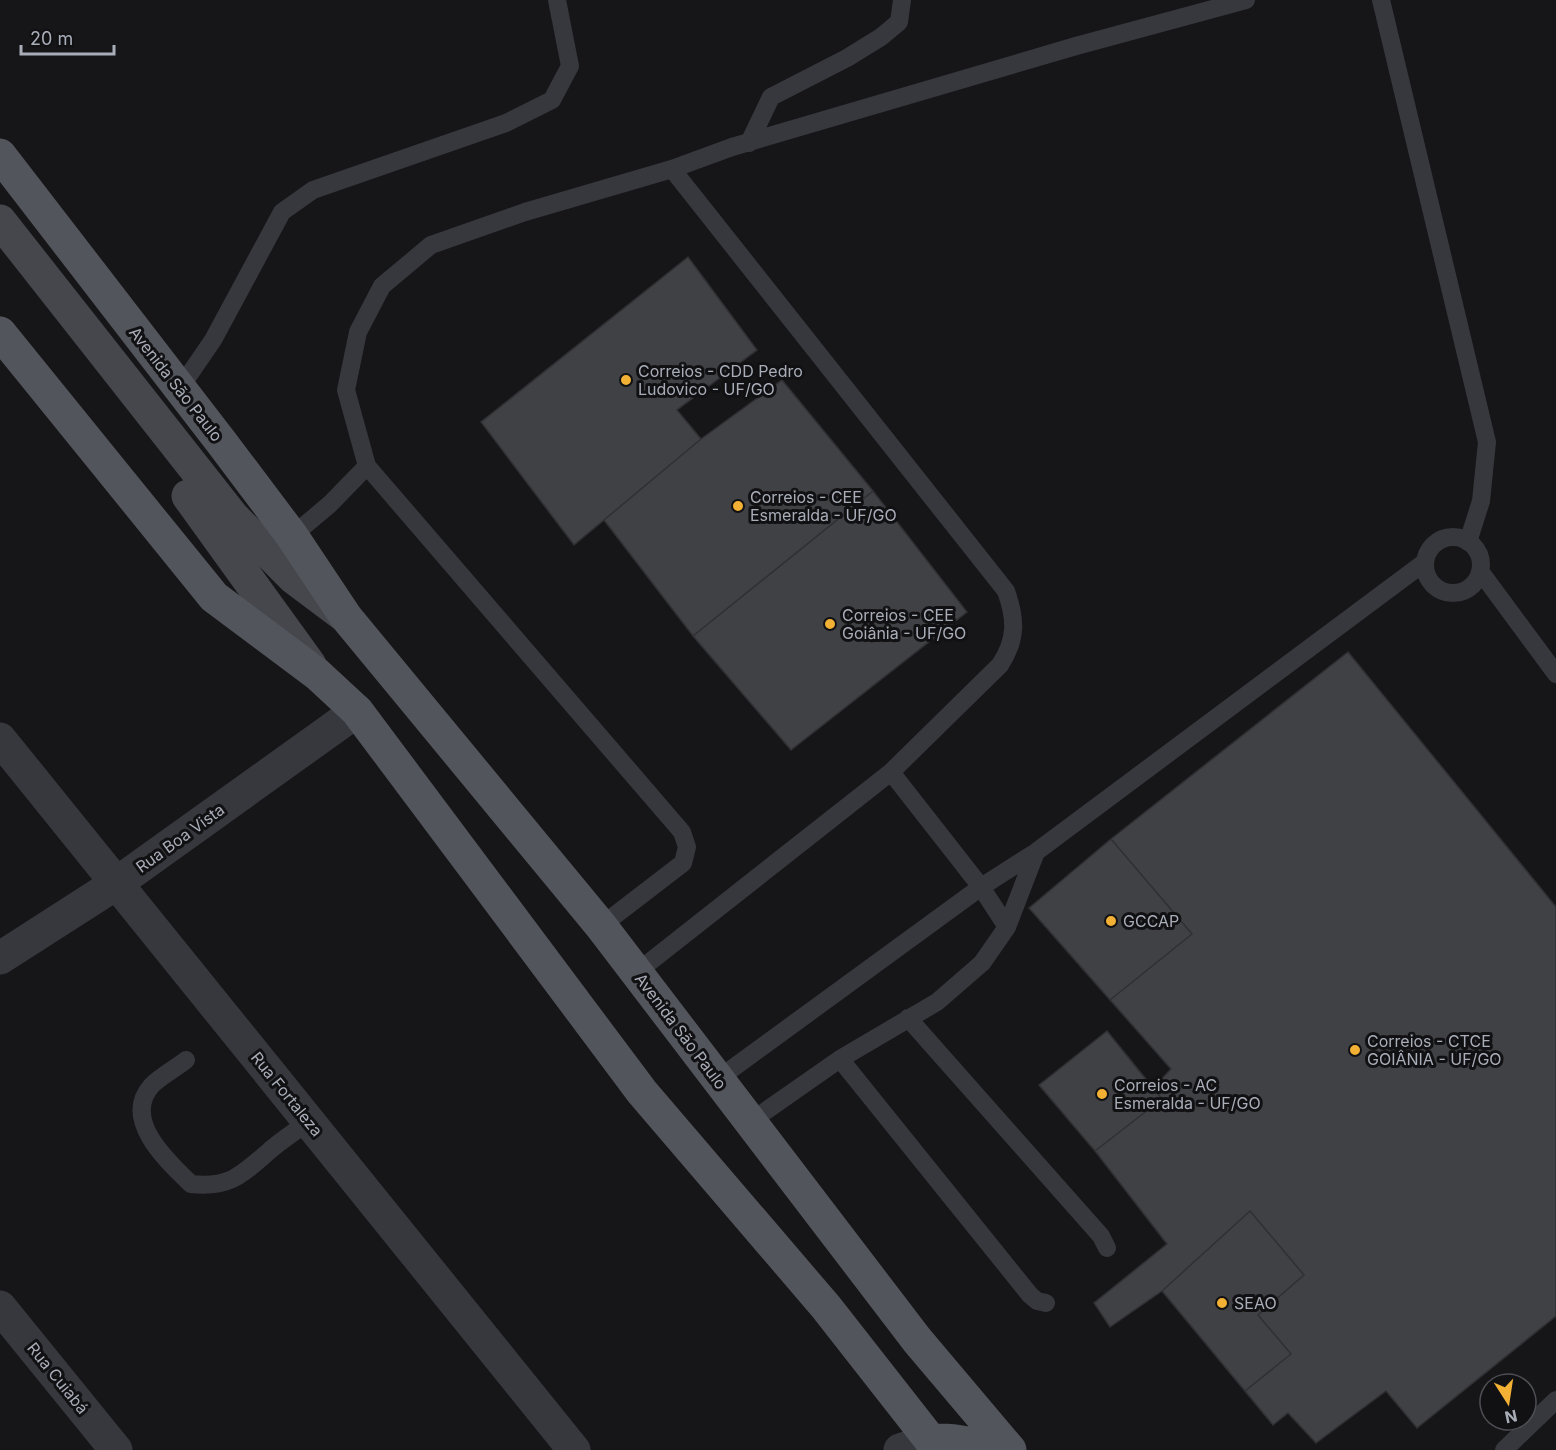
<svg xmlns="http://www.w3.org/2000/svg" width="1556" height="1450" font-family="Inter,sans-serif">
<style>
.building{fill:#404145;stroke:#303034;stroke-width:1.5}
.lines{fill:none;stroke-linecap:round;stroke-linejoin:round}
.lane{stroke:#37383d;stroke-width:18}
.street{stroke:#37383d;stroke-width:33}
.secondary{stroke:#45474d;stroke-width:33}
.primary{stroke:#53555c;stroke-width:33}
.poi-dot{fill:#f2b134;stroke:#111113;stroke-width:2}
.labels{text-anchor:middle;stroke-width:6;stroke-linejoin:round;paint-order:stroke}
.poi-label{font-size:16px;fill:#a8adb8;stroke:#111113;text-anchor:start}
.street-label{font-size:16px;fill:#a8adb8;stroke:#111113}
</style>
<rect width="100%" height="100%" fill="#161618"/>
<path class="building" d="M 688,257 L 757,350 L 677,410 L 701,439 L 574,545 L 481,422 Z
M 782,380 L 873,491 L 693,636 L 604,520 L 701,439 Z
M 873,491 L 967,612 L 791,750 L 693,636 Z
M 1348,652 L 1556,907 L 1556,1316 L 1417,1428 L 1386,1391 L 1316,1443 L 1288,1413 L 1273,1425 L 1162,1291 L 1110,1327 L 1094,1303 L 1167,1244 L 1095,1151 L 1039,1085 L 1107,1031 L 1153,1088 L 1171,1069 L 1029,908 L 1111,839 Z
M 1111,839 L 1192,934 L 1110,1000 L 1029,908 Z
M 1107,1031 L 1162,1099 L 1095,1151 L 1039,1085 Z
M 1250,1211 L 1304,1275 L 1258,1315 L 1291,1354 L 1245,1391 L 1162,1291 Z"/>
<g class="lines">
<path class="lane" d="M 1381,0 L 1487,442 L 1481,501 L 1468,542
M 749,143 L 771,97 L 847,58 L 881,37 L 899,22 L 902,0
M 180,388 L 213,340 L 282,212 L 313,190 L 506,123 L 552,100 L 570,66 L 557,0
M 292,536 L 330,504 L 367,466
M1425 565a28 28 0 1 1 56 0a28 28 0 1 1-56 0Z
M 1480,571 L 1556,674
M 891,772 L 981,887 L 1007,927
M 601,926 L 683,863 L 687,847 L 682,832 L 367,466 L 346,390 L 358,332 L 382,286 L 431,245 L 525,212 L 672,169
M 637,972 L 891,772 L 1000,665 C 1017,639 1016,619 1006,591 L 672,169 L 732,147 L 1076,46 L 1246,0
M 908,1018 L 1101,1236 L 1107,1248
M 840,1059 L 1030,1295 L 1037,1301 L 1046,1303
M 186,1060 C 176,1068 161,1076 152,1085 C 121,1119 167,1161 191,1184 C 229,1188 240,1176 267,1153 C 280,1141 295,1132 309,1121
M 718,1079 L 981,887 L 1036,852 L 1425,562
M 750,1122 L 840,1059 L 937,1002 L 982,963 L 1007,927 L 1036,852
M 1504,1450 L 1556,1400"/>
<path class="street" d="M 0,739 L 574,1450
M 0,958 L 117,883 L 357,711
M 0,1307 L 116,1450
M 900,1450 L 930,1440"/>
<path class="secondary" d="M 0,221 L 233,517 L 294,578 L 342,614
M 188,496 L 310,665"/>
<path class="primary" d="M 0,155 L 222,443 L 292,536 L 346,617 L 601,926 L 917,1340 L 1010,1450
M 0,333 L 214,597 L 317,674 L 357,711 L 642,1092 L 826,1307 L 938,1450
M 930,1440 C 950,1440 966,1440 984,1450"/>
</g>
<g class="poi-dot">
<circle cx="626" cy="380" r="6"/>
<circle cx="738" cy="506" r="6"/>
<circle cx="830" cy="624" r="6"/>
<circle cx="1111" cy="921" r="6"/>
<circle cx="1355" cy="1050" r="6"/>
<circle cx="1102" cy="1094" r="6"/>
<circle cx="1222" cy="1303" r="6"/>
</g>
<g class="labels">
<g class="poi-label">
<text x="638" y="377">Correios - CDD Pedro<tspan x="638" dy="18">Ludovico - UF/GO</tspan></text>
<text x="750" y="503">Correios - CEE<tspan x="750" dy="18">Esmeralda - UF/GO</tspan></text>
<text x="842" y="621">Correios - CEE<tspan x="842" dy="18">Goiânia - UF/GO</tspan></text>
<text x="1123" y="927">GCCAP</text>
<text x="1367" y="1047">Correios - CTCE<tspan x="1367" dy="18">GOIÂNIA - UF/GO</tspan></text>
<text x="1114" y="1091">Correios - AC<tspan x="1114" dy="18">Esmeralda - UF/GO</tspan></text>
<text x="1234" y="1309">SEAO</text>
</g>
<g class="street-label">
<text transform="translate(176 384) rotate(52)" y="6">Avenida São Paulo</text>
<text transform="translate(180 838) rotate(-36)" y="6">Rua Boa Vista</text>
<text transform="translate(681 1031) rotate(53)" y="6">Avenida São Paulo</text>
<text transform="translate(287 1094) rotate(51)" y="6">Rua Fortaleza</text>
<text transform="translate(58 1378) rotate(51)" y="6">Rua Cuiabá</text>
</g>
</g>
<g transform="translate(1508 1402) rotate(168)"><circle r="28" fill="#111113" stroke="#4d4f55" stroke-width="1.5"/>
<path d="M0-4.5L10 22L0 15L-10 22Z" fill="#f2b134"/>
<text y="-9" font-size="16" font-weight="bold" text-anchor="middle" fill="#a8adb8">N</text>
</g>
<path d="M21 45v9h93v-9" fill="none" stroke="#a8adb8" stroke-width="3"/>
<text x="30" y="45" font-size="18" fill="#a8adb8" stroke="#111113" stroke-width="4.5" paint-order="stroke">20 m</text>
</svg>
